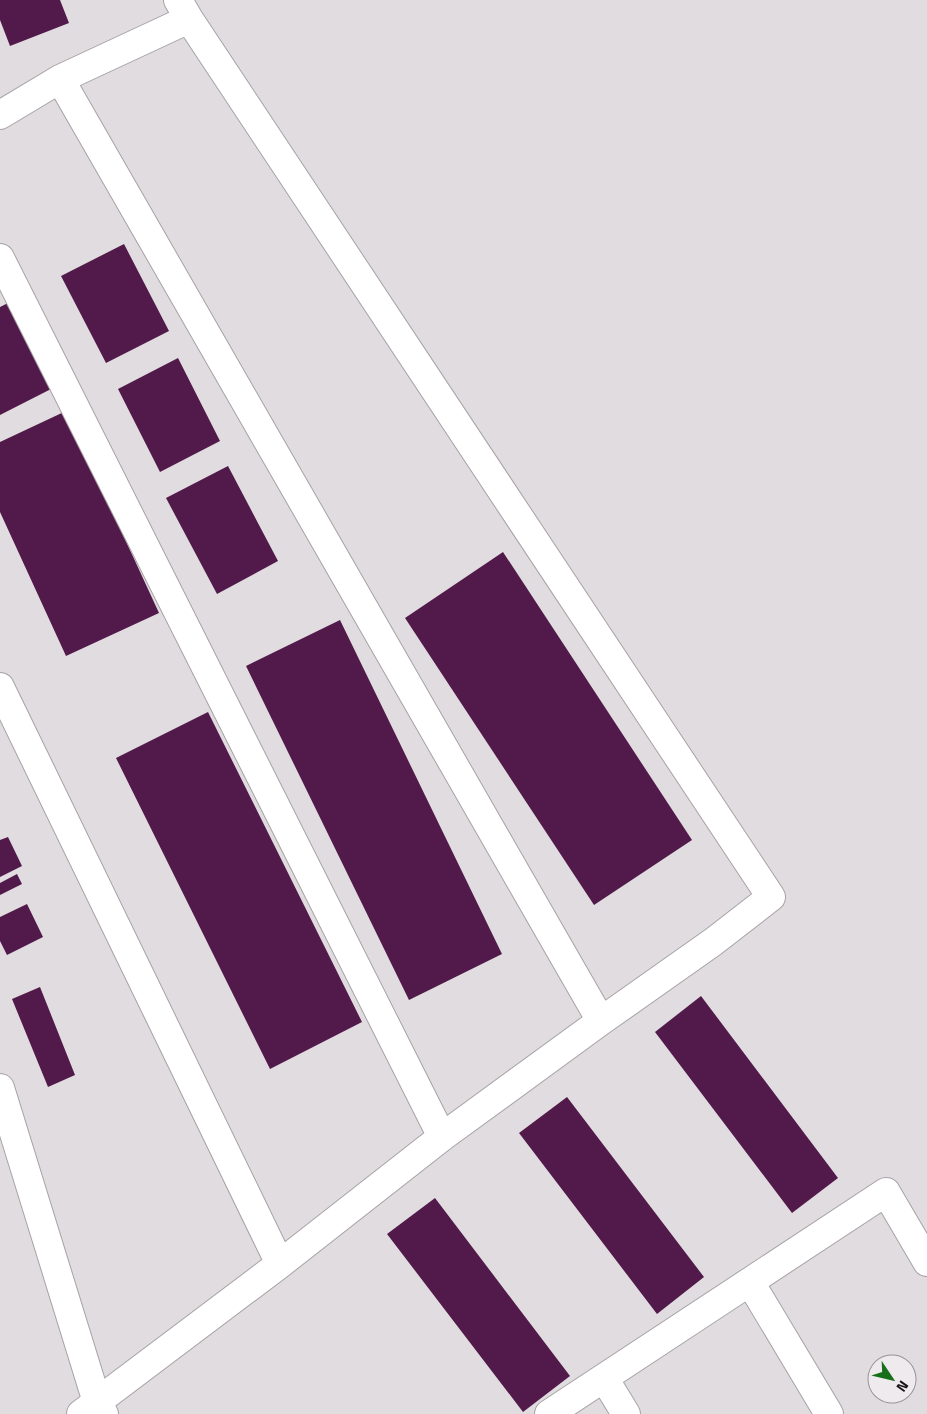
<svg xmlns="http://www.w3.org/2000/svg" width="927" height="1414" font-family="'Titillium Web',sans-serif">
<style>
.building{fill:#521a4b}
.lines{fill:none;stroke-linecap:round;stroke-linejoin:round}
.minor-casing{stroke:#a6a2a5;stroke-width:30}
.minor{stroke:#fff;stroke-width:28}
</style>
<rect width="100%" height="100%" fill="#e1dce0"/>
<path class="building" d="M 0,0 L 60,0 L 69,23 L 10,46 L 0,20 Z
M 124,244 L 169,331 L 106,363 L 61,276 Z
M 10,302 L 53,388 L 0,415 L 0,307 Z
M 178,358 L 220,441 L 160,472 L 118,389 Z
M 66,411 L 159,613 L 66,656 L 0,512 L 0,442 Z
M 228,466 L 278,561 L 217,594 L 166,498 Z
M 503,552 L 692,840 L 594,905 L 405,618 Z
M 340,620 L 502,954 L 409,1000 L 246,666 Z
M 208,712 L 362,1022 L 270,1069 L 116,758 Z
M 8,837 L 22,866 L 0,877 L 0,840 Z
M 17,874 L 22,884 L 0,895 L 0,883 Z
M 27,904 L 43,937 L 7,955 L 0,941 L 0,917 Z
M 40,987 L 75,1075 L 48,1087 L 12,999 Z
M 701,996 L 838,1178 L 792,1213 L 655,1032 Z
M 567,1097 L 704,1277 L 657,1314 L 519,1133 Z
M 435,1198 L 570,1376 L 523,1412 L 387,1234 Z"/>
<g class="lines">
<g class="minor-casing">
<path id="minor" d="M 60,79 L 601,1021
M 0,115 L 60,79 L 189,19
M 0,258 L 442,1137
M 0,687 L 280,1264
M 0,1088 L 97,1402 L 104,1414
M 750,1282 L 829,1414
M 604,1378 L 626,1414
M 81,1414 L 280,1264 L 442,1137 L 601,1021 L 713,942 L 771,897 L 189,19 L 178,0
M 549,1414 L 886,1192 L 927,1262"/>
</g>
<use href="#minor" class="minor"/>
</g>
<g transform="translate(892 1379) rotate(125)"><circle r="24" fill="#eeeaed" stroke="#969496"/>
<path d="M0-4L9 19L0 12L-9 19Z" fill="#186f1a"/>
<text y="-8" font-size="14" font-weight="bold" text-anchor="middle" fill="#131213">N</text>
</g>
</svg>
